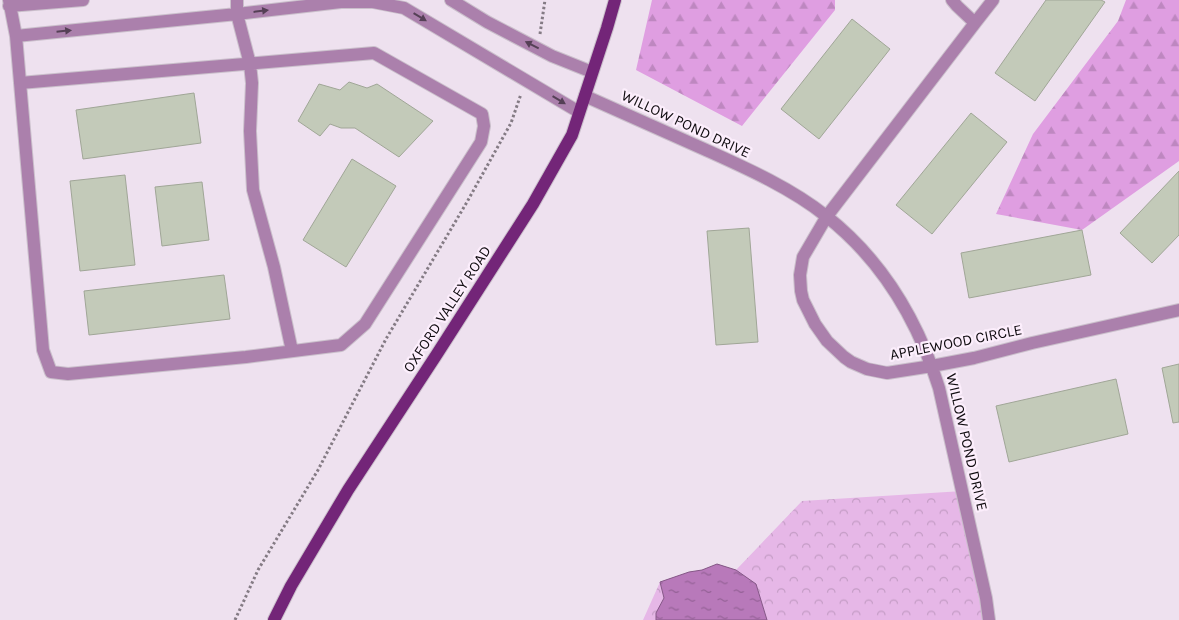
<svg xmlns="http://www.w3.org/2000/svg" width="1179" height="620" font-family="Karla,sans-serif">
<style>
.forest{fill:url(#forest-firs)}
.park{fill:url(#park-crowns)}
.water{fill:url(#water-ripples);stroke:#855887}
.building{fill:#c3cab9;stroke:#a0a697}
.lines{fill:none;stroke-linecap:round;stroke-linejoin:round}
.minor-casing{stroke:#cabfcb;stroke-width:14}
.major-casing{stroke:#cabfcb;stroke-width:14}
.path{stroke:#847b84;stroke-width:3;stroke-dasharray:2.5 2.5;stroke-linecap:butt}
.minor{stroke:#ab80ac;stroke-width:12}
.major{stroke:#732578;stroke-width:12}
.oneway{fill:#554056}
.labels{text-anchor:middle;stroke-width:4.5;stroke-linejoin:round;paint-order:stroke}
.street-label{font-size:15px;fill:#0f0b0f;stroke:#fceefc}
</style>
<defs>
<pattern id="forest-firs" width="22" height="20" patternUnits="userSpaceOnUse" patternTransform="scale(1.25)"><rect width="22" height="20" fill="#df9ee1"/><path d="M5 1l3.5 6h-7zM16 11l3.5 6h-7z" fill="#be87c0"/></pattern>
<pattern id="park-crowns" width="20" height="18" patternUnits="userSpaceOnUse" patternTransform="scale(1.25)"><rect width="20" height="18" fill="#e6b7e7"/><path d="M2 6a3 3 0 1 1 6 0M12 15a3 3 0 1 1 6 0" fill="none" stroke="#c49cc5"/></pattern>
<pattern id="water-ripples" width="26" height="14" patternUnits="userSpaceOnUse" patternTransform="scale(1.25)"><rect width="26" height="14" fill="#b879ba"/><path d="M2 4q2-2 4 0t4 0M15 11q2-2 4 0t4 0" fill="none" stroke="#946196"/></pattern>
</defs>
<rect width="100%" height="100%" fill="#eee1ef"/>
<path class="forest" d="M 652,0 L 835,0 L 835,10 L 742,126 L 636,70 Z
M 1126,0 L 1179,0 L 1179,161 L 1082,230 L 996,214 L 1033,134 L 1118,21 Z"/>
<path class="park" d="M 963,491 L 989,620 L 643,620 L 660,582 L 689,572 L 702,570 L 717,564 L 736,570 L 802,501 Z"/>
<path class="water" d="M 717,564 L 736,570 L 756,584 L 767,620 L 656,620 L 656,613 L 664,598 L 660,582 L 689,572 L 702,570 Z"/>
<path class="building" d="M 1046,0 L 1101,0 L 1105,2 L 1035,101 L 995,73 Z
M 852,19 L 890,49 L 819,139 L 781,109 Z
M 349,82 L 367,88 L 377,84 L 433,121 L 399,157 L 355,128 L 341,128 L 330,124 L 320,136 L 298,121 L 319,84 L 340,90 Z
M 194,93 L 201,143 L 83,159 L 76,110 Z
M 971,113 L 1007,142 L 932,234 L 896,205 Z
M 352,159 L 396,186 L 346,267 L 303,240 Z
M 1179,171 L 1179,235 L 1152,263 L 1120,233 Z
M 125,175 L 135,265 L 80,271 L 70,181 Z
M 202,182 L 209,240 L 162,246 L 155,187 Z
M 749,228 L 758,342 L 716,345 L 707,231 Z
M 1082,230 L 1091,275 L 969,298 L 961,253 Z
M 224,275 L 230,319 L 89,335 L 84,291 Z
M 1179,364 L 1179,422 L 1173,423 L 1162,368 Z
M 1116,379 L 1128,434 L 1009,462 L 996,406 Z"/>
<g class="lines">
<g class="minor-casing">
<path id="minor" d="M 9,0 L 16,36 L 43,350 L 51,372 L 68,374 L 246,357 L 341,345 L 365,324 L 481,142 L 484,126 L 482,114 L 374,53 L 20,83
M 237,0 L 237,14 L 250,64 L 252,83 L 250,131 L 253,190 L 274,267 L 292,351
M 451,0 L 487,22 L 552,56 L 592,72
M 952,0 L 957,6 L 975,23 L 993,0
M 9,6 L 83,0
M 975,23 L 827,216 L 803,257 L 800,275 L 801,291 L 803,300 L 815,324 L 827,341 L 844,357 L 851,362 L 867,369 L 887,373 L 932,366 L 974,358 L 1032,343 L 1179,310
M 16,36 L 237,14 L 341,2 L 373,2 L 404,8 L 579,112
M 585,96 C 625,114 666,132 706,150 C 746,168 791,188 826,216 C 882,260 918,321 939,388 L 986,598 L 989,620"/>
</g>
<g class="major-casing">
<path id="major" d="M 274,620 L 291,586 L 348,490 L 437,354 L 533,204 L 572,135 L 607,28 L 615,0"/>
</g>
<path class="path" d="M 540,34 L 545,0
M 235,620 L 258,570 L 318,470 L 386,339 L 467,202 L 511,123 L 521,94"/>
<use href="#minor" class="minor"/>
<use href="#major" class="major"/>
</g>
<defs><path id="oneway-solid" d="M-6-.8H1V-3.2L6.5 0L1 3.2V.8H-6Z" transform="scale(1.25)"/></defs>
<g class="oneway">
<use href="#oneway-solid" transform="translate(261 11) rotate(-7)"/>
<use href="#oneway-solid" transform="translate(420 17) rotate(31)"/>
<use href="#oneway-solid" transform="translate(64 31) rotate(-6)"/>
<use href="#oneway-solid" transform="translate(532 45) rotate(-153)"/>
<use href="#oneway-solid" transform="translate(559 100) rotate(31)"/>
</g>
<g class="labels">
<g class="street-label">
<text transform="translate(686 124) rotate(25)" y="5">WILLOW POND DRIVE</text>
<text transform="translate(447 309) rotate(-57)" y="5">OXFORD VALLEY ROAD</text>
<text transform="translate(956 342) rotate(-11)" y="5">APPLEWOOD CIRCLE</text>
<text transform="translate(967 442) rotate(77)" y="5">WILLOW POND DRIVE</text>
</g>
</g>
</svg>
